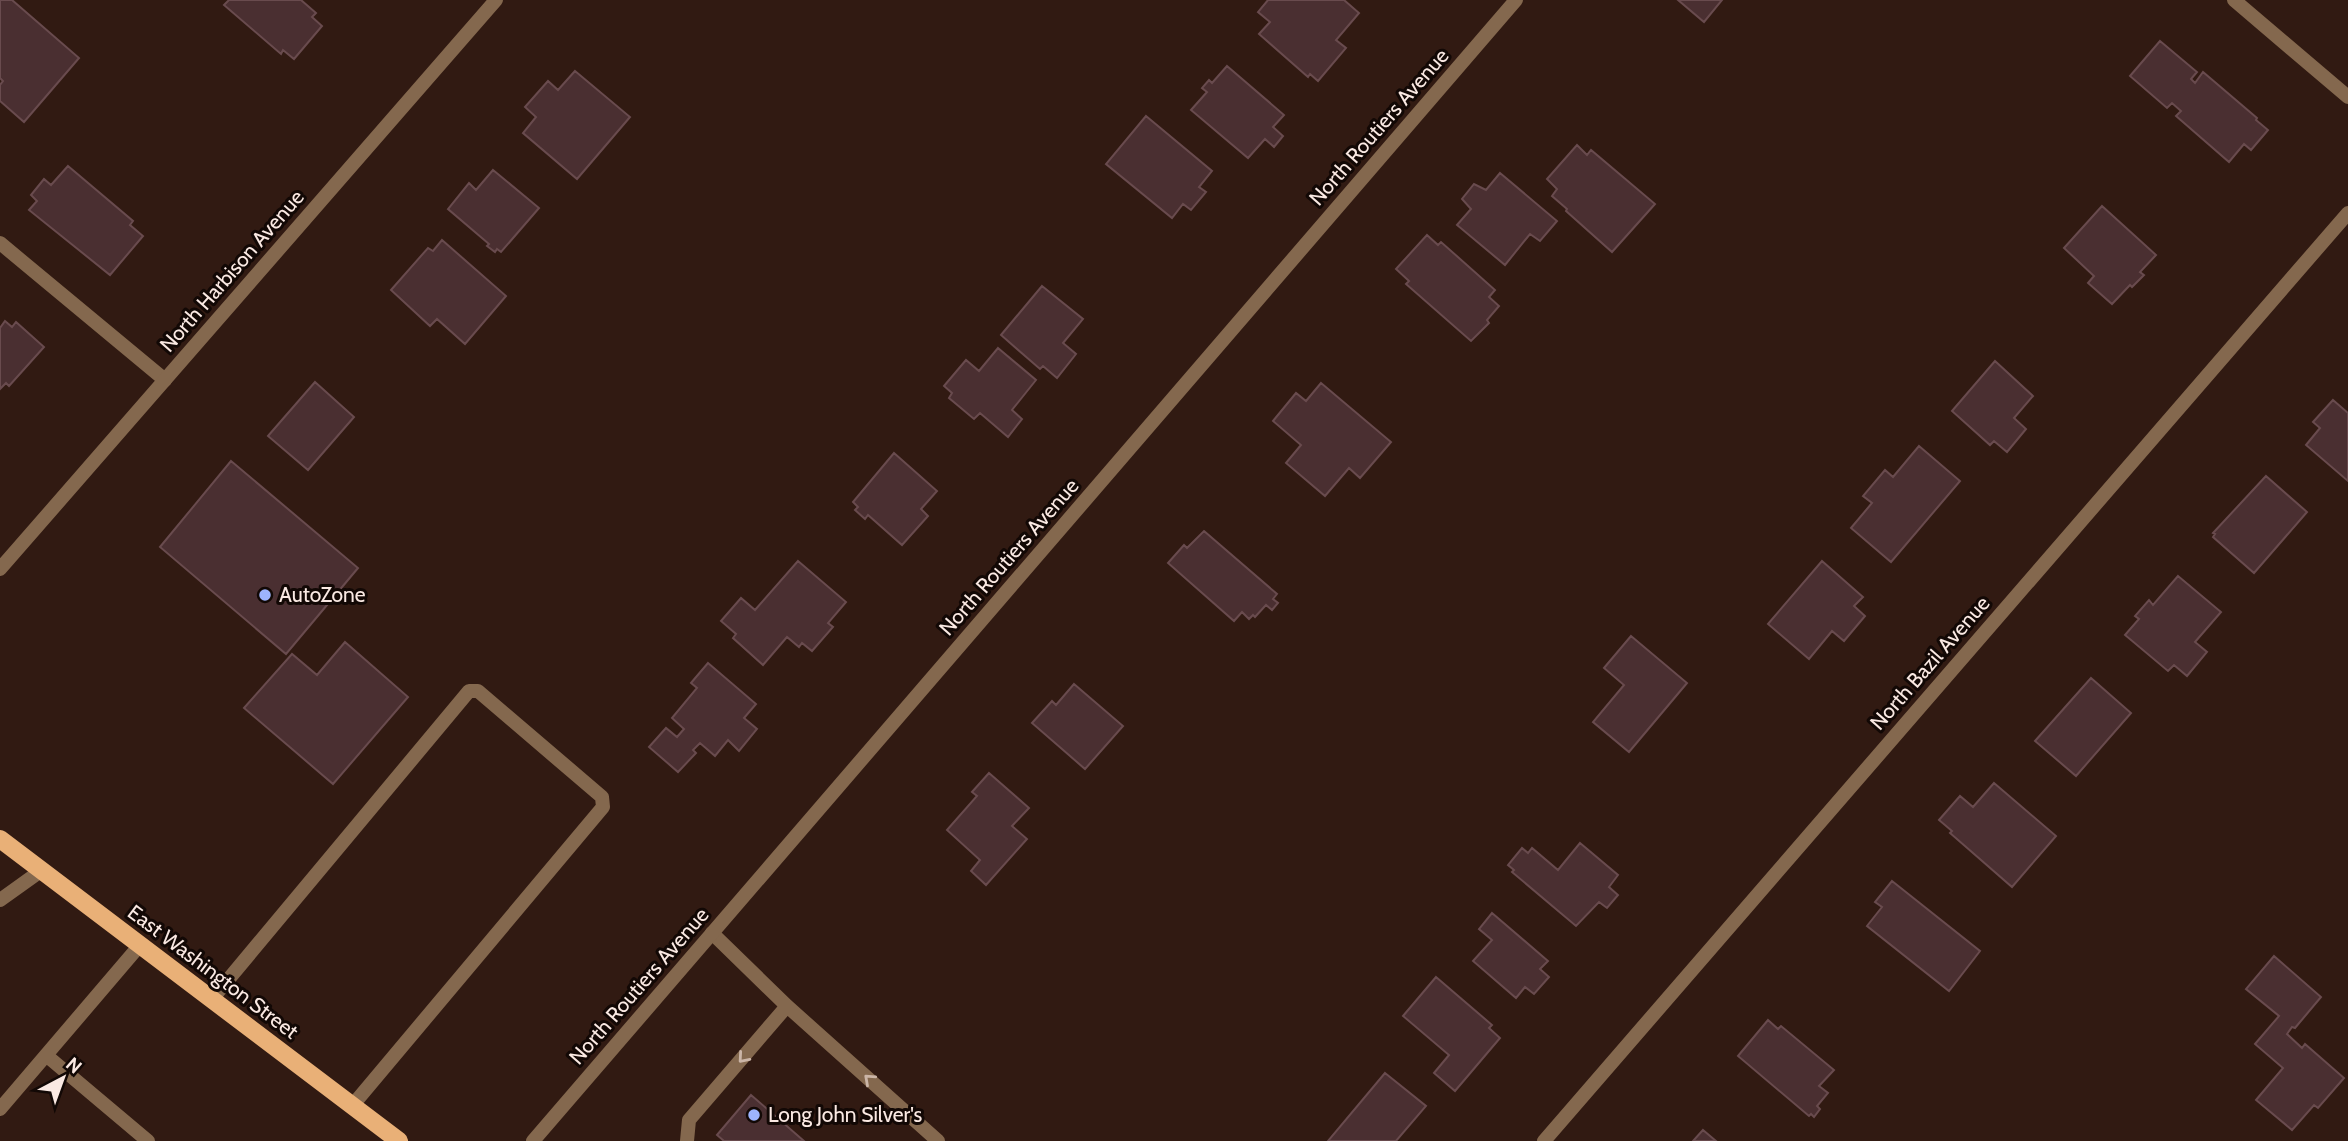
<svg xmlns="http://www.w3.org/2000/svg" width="2348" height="1141" font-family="Cabin,sans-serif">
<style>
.building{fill:#4a2f31;stroke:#694b4e;stroke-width:2}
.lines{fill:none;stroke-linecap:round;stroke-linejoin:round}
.service{stroke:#84684e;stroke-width:14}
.minor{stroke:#84684e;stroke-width:14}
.primary{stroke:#e9b077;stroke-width:18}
.oneway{stroke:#cbb5a7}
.poi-dot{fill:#9db4fd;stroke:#120805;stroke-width:2.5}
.labels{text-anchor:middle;stroke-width:6;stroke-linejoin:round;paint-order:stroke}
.street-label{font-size:21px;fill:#fae9e3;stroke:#120805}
.poi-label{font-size:21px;fill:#fae9e3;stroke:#120805;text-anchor:start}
</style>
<rect width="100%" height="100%" fill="#311a12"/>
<path class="building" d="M 0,0 L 12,0 L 79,58 L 24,122 L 0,101 L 0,85 L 3,81 L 0,78 Z
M 229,0 L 301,0 L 316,13 L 312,17 L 322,26 L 294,59 L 283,50 L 281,54 L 224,5 Z
M 1268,0 L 1344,0 L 1359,13 L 1336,40 L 1346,48 L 1318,81 L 1310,74 L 1308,77 L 1259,34 L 1270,22 L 1258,12 Z
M 1678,0 L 1722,0 L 1704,22 Z
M 2160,41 L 2197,72 L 2191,79 L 2195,83 L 2203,72 L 2257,118 L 2256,120 L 2268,130 L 2251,150 L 2244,144 L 2229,162 L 2176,116 L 2181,111 L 2172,103 L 2167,108 L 2130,76 Z
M 1227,66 L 1284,115 L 1273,127 L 1283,136 L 1274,147 L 1265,139 L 1248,158 L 1191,110 L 1207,92 L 1202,88 L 1209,80 L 1212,83 Z
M 575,71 L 630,117 L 577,179 L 523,133 L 536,117 L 525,107 L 548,81 L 558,90 Z
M 1146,116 L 1212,171 L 1199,187 L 1206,192 L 1191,210 L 1183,204 L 1172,218 L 1106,164 Z
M 1577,145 L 1587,155 L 1591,150 L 1655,204 L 1612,252 L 1566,211 L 1567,209 L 1552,196 L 1557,189 L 1547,179 Z
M 68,166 L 133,221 L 130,225 L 143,236 L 110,275 L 29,210 L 37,201 L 31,195 L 44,179 L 51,185 Z
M 493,170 L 539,208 L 501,252 L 497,249 L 495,252 L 487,246 L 489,244 L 448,209 L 469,183 L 476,190 Z
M 1500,173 L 1557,221 L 1540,241 L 1530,234 L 1505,265 L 1457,225 L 1471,209 L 1462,199 L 1474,184 L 1486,190 Z
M 2102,206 L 2156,255 L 2140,272 L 2144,275 L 2132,287 L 2130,285 L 2112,304 L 2088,283 L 2094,276 L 2064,248 Z
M 1427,235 L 1438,245 L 1441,242 L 1495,290 L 1489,297 L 1499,306 L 1487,320 L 1489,323 L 1471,341 L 1406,284 L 1409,281 L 1396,269 Z
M 442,240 L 506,296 L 465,344 L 437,319 L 430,326 L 391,290 L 428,248 L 433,251 Z
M 1042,286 L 1083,319 L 1063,343 L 1076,354 L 1057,378 L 1043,366 L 1040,369 L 1001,335 Z
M 5,321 L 12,327 L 16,322 L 44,347 L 9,386 L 6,383 L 0,389 L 0,328 Z
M 998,348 L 1036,380 L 1012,410 L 1022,419 L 1008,437 L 980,413 L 974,419 L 949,398 L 952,393 L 944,386 L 966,360 L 979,371 Z
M 1995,361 L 2033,396 L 2014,418 L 2026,429 L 2007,452 L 1994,441 L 1990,445 L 1952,411 Z
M 315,382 L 354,417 L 308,470 L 268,436 Z
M 1321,383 L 1391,442 L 1360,478 L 1349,468 L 1325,496 L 1286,463 L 1301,445 L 1273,421 L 1296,393 L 1306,401 Z
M 2333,400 L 2348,413 L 2348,481 L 2306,445 L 2320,428 L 2313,422 Z
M 1919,446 L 1960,481 L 1891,562 L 1851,528 L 1872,503 L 1863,496 L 1885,470 L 1893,477 Z
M 894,453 L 937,491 L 921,509 L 928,516 L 902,545 L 868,515 L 865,519 L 855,510 L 858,507 L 853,502 Z
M 231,461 L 358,568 L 286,654 L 160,547 Z
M 2266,476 L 2307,512 L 2254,573 L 2213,537 L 2215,534 L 2213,533 Z
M 1204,531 L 1277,594 L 1273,599 L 1278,603 L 1272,610 L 1266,605 L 1255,617 L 1253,615 L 1249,619 L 1242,612 L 1234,621 L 1168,563 L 1184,545 L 1187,548 Z
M 798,561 L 846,602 L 828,623 L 833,627 L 812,651 L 802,643 L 799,647 L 787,637 L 763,665 L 733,638 L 736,634 L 721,621 L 741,598 L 755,610 Z
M 1822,561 L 1863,597 L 1854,606 L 1865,616 L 1844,641 L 1832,631 L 1809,659 L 1768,624 Z
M 2178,576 L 2221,612 L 2195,642 L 2207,652 L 2187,676 L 2174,665 L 2168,671 L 2125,635 L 2139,619 L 2135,616 L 2149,600 L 2153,605 Z
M 1631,636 L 1687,683 L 1629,752 L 1593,722 L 1624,685 L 1604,668 Z
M 345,642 L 408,697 L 333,784 L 244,708 L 292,654 L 317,675 Z
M 708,663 L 756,704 L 744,718 L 757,729 L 739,751 L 728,740 L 715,756 L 700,743 L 693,750 L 696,753 L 678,772 L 649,747 L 666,728 L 677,737 L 684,729 L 672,718 L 697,688 L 691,683 Z
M 2091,678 L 2131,713 L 2076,776 L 2035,741 Z
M 1074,684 L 1123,726 L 1085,769 L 1032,723 L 1052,701 L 1056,705 Z
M 989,773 L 1029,808 L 1012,826 L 1027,839 L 986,885 L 971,871 L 980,860 L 947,830 L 977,796 L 972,792 Z
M 1994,783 L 2056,836 L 2012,887 L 1950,833 L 1952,831 L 1939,820 L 1960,796 L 1973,807 Z
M 1580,843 L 1618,875 L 1609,887 L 1618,895 L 1607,908 L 1599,902 L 1576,926 L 1512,872 L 1514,870 L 1508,865 L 1522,848 L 1528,853 L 1532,848 L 1558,870 Z
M 1892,881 L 1980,951 L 1949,991 L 1867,926 L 1882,907 L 1875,902 Z
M 1492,913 L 1548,961 L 1540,969 L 1549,977 L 1534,994 L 1525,987 L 1516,998 L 1473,961 L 1492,940 L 1479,929 Z
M 2274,956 L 2321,997 L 2295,1028 L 2292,1027 L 2287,1034 L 2302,1048 L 2305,1044 L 2344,1078 L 2318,1108 L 2314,1105 L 2292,1130 L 2256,1100 L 2283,1068 L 2255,1044 L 2279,1016 L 2246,989 Z
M 1436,977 L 1492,1025 L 1489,1028 L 1500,1038 L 1455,1091 L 1434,1073 L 1449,1055 L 1403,1016 Z
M 1768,1020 L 1778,1029 L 1781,1026 L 1834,1070 L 1819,1086 L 1828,1093 L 1817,1106 L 1820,1109 L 1814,1117 L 1811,1114 L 1809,1116 L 1738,1056 Z
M 1385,1073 L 1426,1106 L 1396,1141 L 1328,1141 Z
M 751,1095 L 804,1141 L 724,1141 L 717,1135 Z
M 1703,1130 L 1716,1141 L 1693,1141 Z"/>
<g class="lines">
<path class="service" d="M 0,243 L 165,380
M 0,900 L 42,870
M 712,933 L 787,1006 L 938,1141
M 212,999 L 469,691 L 478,691 L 602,797 L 603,807 L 352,1106
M 47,1056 L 148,1141
M 0,1109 L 140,945
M 687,1141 L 689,1120 L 787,1006"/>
<path class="minor" d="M 2234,0 L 2348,97
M 0,569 L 496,0
M 533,1141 L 1516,0
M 1544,1141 L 2348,213"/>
<path class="primary" d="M 0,839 L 399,1141"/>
</g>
<defs><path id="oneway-chevron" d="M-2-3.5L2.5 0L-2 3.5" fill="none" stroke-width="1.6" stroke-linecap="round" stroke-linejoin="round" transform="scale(1.75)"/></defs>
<g class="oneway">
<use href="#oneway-chevron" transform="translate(743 1058) rotate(131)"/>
<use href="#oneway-chevron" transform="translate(869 1079) rotate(-138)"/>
</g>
<g class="poi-dot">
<circle cx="265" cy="595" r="7"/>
<circle cx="754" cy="1115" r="7"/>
</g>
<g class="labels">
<g class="street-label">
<text transform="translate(1379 127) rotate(-49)" y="7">North Routiers Avenue</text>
<text transform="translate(232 271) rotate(-49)" y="7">North Harbison Avenue</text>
<text transform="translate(1009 557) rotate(-49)" y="7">North Routiers Avenue</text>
<text transform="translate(1930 663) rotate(-49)" y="7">North Bazil Avenue</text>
<text transform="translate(213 972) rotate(37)" y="7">East Washington Street</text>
<text transform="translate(639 986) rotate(-49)" y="7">North Routiers Avenue</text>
</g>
<g class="poi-label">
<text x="279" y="602">AutoZone</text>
<text x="768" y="1122">Long John Silver's</text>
</g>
</g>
<g transform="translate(63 1078) rotate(41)" stroke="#120805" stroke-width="5" paint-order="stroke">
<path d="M0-5L12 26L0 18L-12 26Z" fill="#fae9e3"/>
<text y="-10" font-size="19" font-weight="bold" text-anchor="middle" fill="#fae9e3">N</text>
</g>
</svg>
